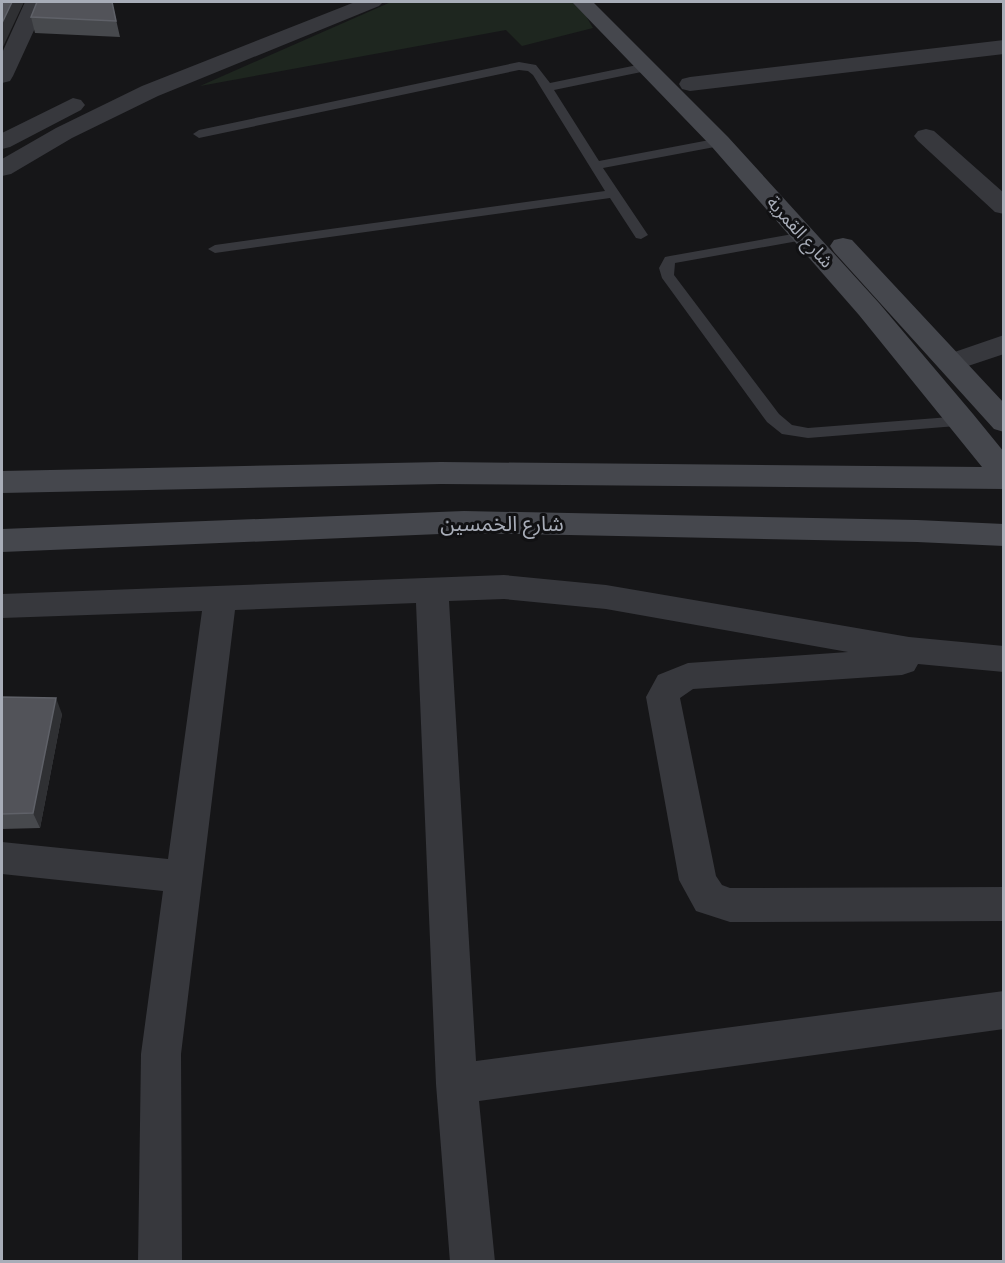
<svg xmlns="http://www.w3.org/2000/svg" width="1005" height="1263" font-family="Montserrat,'Noto Sans Arabic',sans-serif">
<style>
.green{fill:#1e261f}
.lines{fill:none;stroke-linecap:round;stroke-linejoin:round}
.lane{fill:#37383d;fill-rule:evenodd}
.street{fill:#37383d;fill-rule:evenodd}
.secondary{fill:#45474d;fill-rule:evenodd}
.wall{fill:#47494d}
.shaded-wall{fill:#2f3033}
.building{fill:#525359;stroke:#5f6168;stroke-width:1.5}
.labels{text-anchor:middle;stroke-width:6;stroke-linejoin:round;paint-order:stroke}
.far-street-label{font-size:18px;fill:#a8adb8;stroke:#111113}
.street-label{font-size:21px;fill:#a8adb8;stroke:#111113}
</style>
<rect width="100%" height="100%" fill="#161618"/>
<path class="green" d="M 391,2 L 572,2 L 586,16 L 593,28 L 522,46 L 506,30 L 200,86 Z"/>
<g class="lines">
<path class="lane" d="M 519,62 L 536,65 L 550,83 L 647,63 L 651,64 L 651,70 L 554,90 L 599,161 L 720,138 L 726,142 L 720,146 L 603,168 L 648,235 L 641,239 L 636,238 L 610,198 L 215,253 L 208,249 L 215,245 L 605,191 L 533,75 L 528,71 L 519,70 L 199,138 L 193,134 L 199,130 Z
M 804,232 L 809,233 L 811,236 L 809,239 L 675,263 L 674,275 L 779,414 L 792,425 L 808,428 L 963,416 L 969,417 L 971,421 L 969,425 L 808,438 L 782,434 L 767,422 L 662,278 L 659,268 L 665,257 L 670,256 Z"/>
<path class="street" d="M 25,2 L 47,2 L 13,76 L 10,81 L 2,83 L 2,53 Z
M 355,2 L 383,2 L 379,6 L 158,96 L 72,138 L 11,174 L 2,176 L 2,159 L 56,128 L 142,86 Z
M 1004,40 L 1004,54 L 690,91 L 682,89 L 679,84 L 682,79 L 690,77 Z
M 73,98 L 81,100 L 85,105 L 81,110 L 10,147 L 2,149 L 2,133 Z
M 926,129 L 934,131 L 1004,193 L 1004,214 L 995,212 L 918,141 L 914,136 L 918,131 Z
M 1004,335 L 1004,354 L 950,372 L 940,369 L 936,363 L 940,357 Z
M 504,575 L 606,585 L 909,637 L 1004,646 L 1004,672 L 918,664 L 914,671 L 902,675 L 693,689 L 680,698 L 716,876 L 722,885 L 730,888 L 1004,887 L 1004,921 L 730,922 L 696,911 L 679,880 L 646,697 L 658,675 L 688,663 L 848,652 L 606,609 L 504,599 L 449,601 L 476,1061 L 1004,991 L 1004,1029 L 479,1101 L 495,1262 L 450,1262 L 436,1084 L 416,603 L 235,610 L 181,1054 L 182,1262 L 138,1262 L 141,1054 L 163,891 L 2,874 L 2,842 L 168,859 L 202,611 L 2,618 L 2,594 Z"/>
<path class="secondary" d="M 572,2 L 593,2 L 728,137 L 879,303 L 973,414 L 1004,452 L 1004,489 L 441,484 L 2,493 L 2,471 L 441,462 L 982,467 L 859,315 L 712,147 Z
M 843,238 L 852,240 L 1004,403 L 1004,432 L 994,429 L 834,252 L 830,246 L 834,240 Z
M 464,511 L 917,520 L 1004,524 L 1004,546 L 917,542 L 464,533 L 2,552 L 2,529 Z"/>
</g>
<path class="wall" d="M 112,2 L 120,37 L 35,33 L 31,17 Z
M 2,697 L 62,714 L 40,828 L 2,829 Z"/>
<path class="shaded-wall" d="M 12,2 L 24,2 L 2,49 L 2,23 Z
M 56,698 L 62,714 L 40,828 L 33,813 Z"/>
<path class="building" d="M 2,2 L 12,2 L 2,23 Z
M 37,2 L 112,2 L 116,21 L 31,17 Z
M 2,697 L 56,698 L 33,813 L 2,814 Z"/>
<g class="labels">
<g class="far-street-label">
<text transform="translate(800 232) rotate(48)" y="6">شارع القمرية</text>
</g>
<g class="street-label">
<text x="502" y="531">شارع الخمسين</text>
</g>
</g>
<rect width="1005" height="1263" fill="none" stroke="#a8adb8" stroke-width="6"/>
</svg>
